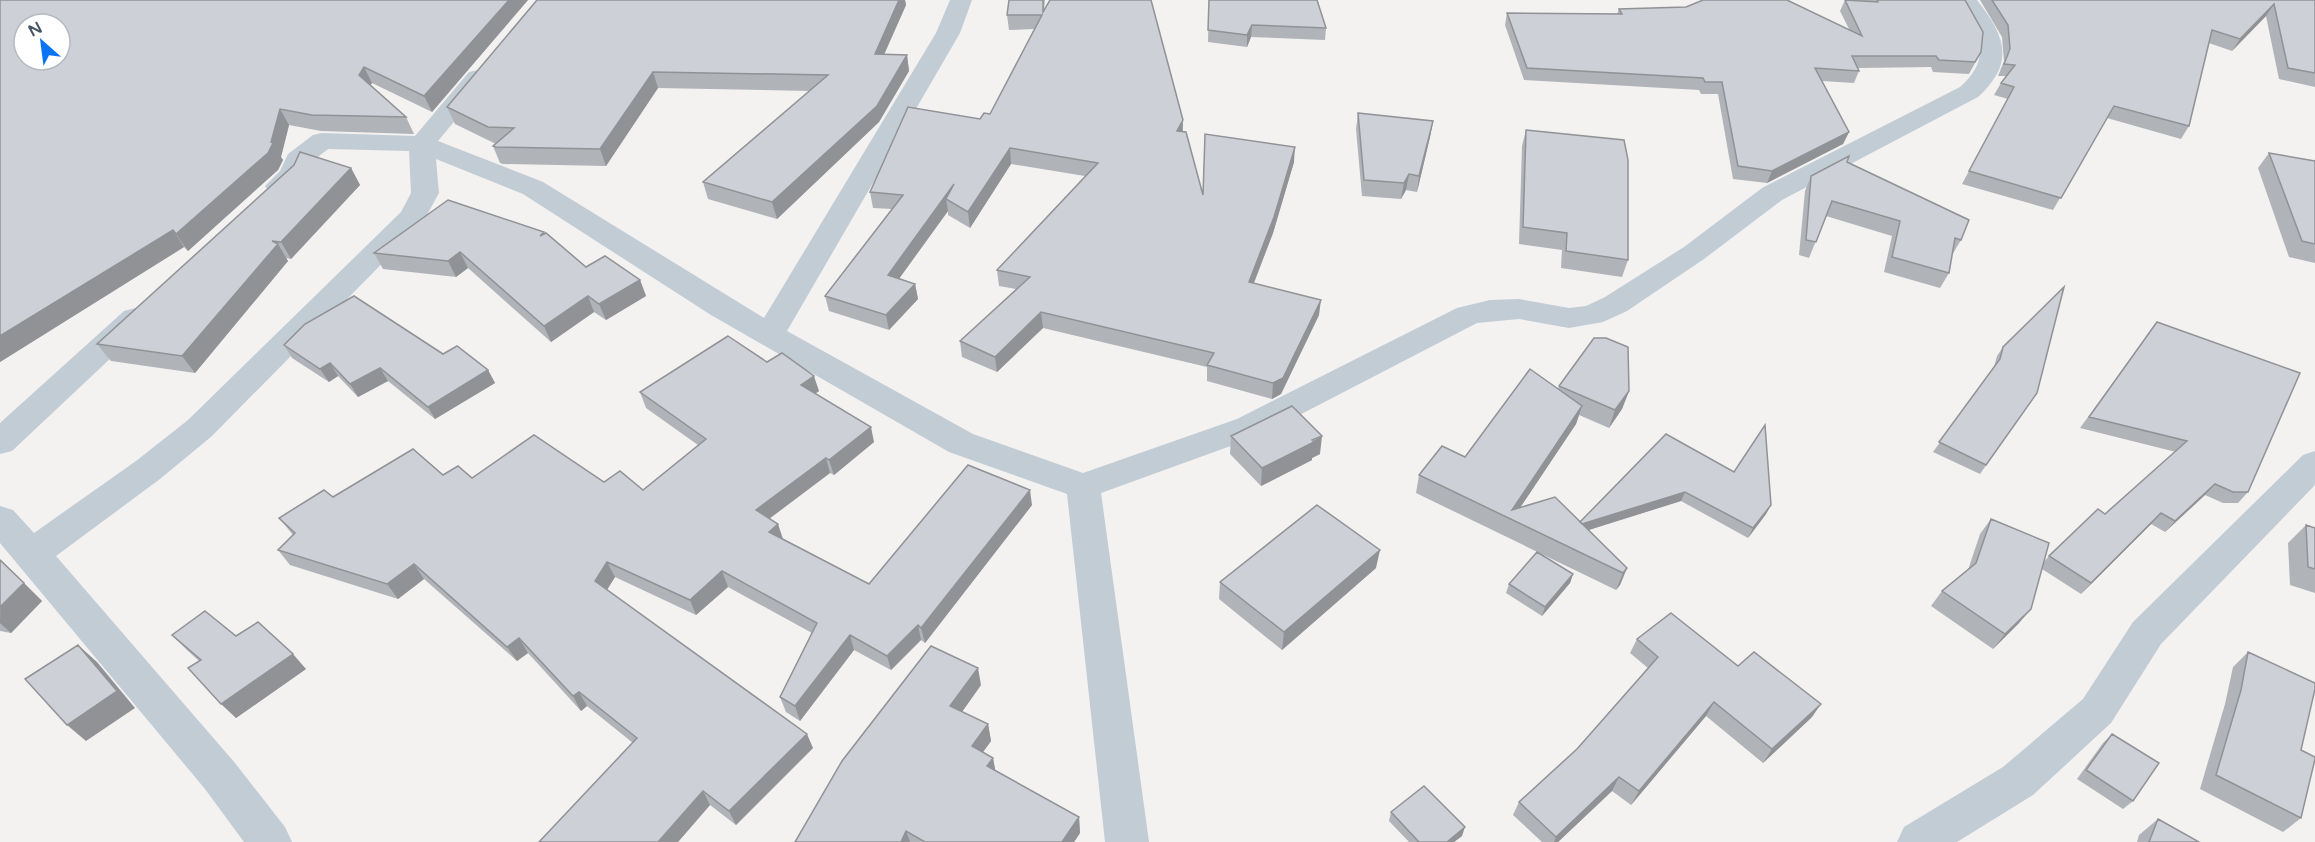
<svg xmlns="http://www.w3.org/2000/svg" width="2315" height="842" font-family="'Varela Round',sans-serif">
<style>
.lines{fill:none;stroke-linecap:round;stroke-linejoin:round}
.minor{fill:#c1ccd4;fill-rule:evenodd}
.wall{fill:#b0b3b8}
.shaded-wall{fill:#909296}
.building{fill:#cdd0d6;stroke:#909296;stroke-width:1.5;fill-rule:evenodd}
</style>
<rect width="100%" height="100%" fill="#f4f1f1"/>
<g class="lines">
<path class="minor" d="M 950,0 L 972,0 L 960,33 L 787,331 L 973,434 L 1083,473 L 1237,419 L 1457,308 L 1490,300 L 1519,299 L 1569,308 L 1586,306 L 1605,297 L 1684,247 L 1762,188 L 1960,87 C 1996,55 1976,31 1955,0 L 1977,0 C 2005,36 2016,62 1978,97 L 1782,200 L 1704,259 L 1627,311 L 1603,322 L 1569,328 L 1519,319 L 1477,323 L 1261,435 L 1101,493 L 1149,842 L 1105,842 L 1067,494 L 949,452 L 711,315 L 523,194 L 436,159 L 439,193 L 423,222 L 212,436 L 160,479 L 56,556 L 235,763 L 285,827 L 292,842 L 244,842 L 205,789 L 0,543 L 0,506 L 13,510 L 34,533 L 136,461 L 188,420 L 401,212 L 411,193 L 409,151 L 328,149 L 309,164 L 302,180 L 289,192 L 279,194 L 269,192 L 265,186 L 280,171 L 288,154 L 313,135 L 322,133 L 415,136 L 469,72 L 478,70 L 487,72 L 490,77 L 487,82 L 438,141 L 543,182 L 764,318 L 936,33 Z
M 135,308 L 146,311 L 150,318 L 146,325 L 12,451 L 0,454 L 0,423 L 124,311 Z
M 2315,451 L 2315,485 L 2161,644 L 2111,723 L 2033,795 L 1957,842 L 1897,842 L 1904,827 L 2003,767 L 2083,699 L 2133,622 L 2303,455 Z"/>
</g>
<path class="wall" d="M 0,0 L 528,0 L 432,112 L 372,83 L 370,86 L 406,117 L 414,134 L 321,131 L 289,125 L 281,157 L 283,160 L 278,170 L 188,251 L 184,247 L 0,362 Z
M 537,0 L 905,0 L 906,5 L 884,55 L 907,55 L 909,71 L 879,122 L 777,219 L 708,199 L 703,182 L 810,91 L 658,88 L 606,166 L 503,164 L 500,163 L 493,146 L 496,144 L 455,124 L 447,107 Z
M 1009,0 L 1045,0 L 1044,10 L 1183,120 L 1183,131 L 1203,195 L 1294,162 L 1273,233 L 1254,283 L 1319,315 L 1281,394 L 1272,399 L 1207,381 L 1207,367 L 1043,328 L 997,372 L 962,357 L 960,341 L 1016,289 L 999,286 L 997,270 L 1085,176 L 1011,164 L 970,228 L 948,215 L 948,211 L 899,278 L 915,284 L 918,299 L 889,330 L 829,311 L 825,296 L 892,209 L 873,208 L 870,192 L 980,119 L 990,114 L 1034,29 L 1009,30 L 1007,15 Z
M 1209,0 L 1326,28 L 1325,40 L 1251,37 L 1247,47 L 1208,42 Z
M 1845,0 L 1965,0 L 1981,52 L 1969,74 L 1933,72 L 1931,67 L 1858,68 L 1859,71 L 1854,83 L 1822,81 L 1849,132 L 1843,144 L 1767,183 L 1733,179 L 1718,94 L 1701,94 L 1699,90 L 1524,80 L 1505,25 L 1507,13 L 1617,14 L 1619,9 L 1849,29 L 1840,11 Z
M 1980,0 L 2315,0 L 2315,87 L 2279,79 L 2266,16 L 2232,51 L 2209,43 L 2189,126 L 2181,139 L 2107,118 L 2053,210 L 1962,184 L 2008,99 L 1994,95 L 2001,83 L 2006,76 L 1998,76 L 2004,61 L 2002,37 Z
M 1358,113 L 1433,121 L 1430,137 L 1417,192 L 1406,190 L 1401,199 L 1362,196 L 1356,129 Z
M 1526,130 L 1628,260 L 1622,277 L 1561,268 L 1562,250 L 1519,244 L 1522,146 Z
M 2269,153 L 2315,161 L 2315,263 L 2289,257 L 2258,168 Z
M 1847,162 L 1961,240 L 1952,255 L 1949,273 L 1940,288 L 1884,272 L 1892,236 L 1826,216 L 1809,258 L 1799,255 L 1805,191 L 1811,176 Z
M 351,168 L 360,185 L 291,259 L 286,258 L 288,261 L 195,373 L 111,361 L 97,344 Z
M 544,232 L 545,234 L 586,267 L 640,280 L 646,296 L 606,320 L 594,312 L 551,342 L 468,268 L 456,277 L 383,269 L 374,253 Z
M 2157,322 L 2248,492 L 2238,503 L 2223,503 L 2205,495 L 2165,532 L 2151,524 L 2081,594 L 2042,569 L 2019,623 L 1993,649 L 1931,606 L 1942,591 L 1968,570 L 1980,534 L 1991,519 L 2044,562 L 2049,556 L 2105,514 L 2176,452 L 2080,428 Z
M 284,345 L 443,354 L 488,370 L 495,383 L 435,419 L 388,381 L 358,397 L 338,376 L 329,382 L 292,358 Z
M 2003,347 L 2037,393 L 1980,474 L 1933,452 L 1994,367 L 1997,356 Z
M 767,362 L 819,391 L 815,394 L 874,442 L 834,475 L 830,473 L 770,518 L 783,539 L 869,584 L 1032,505 L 925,643 L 921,640 L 891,670 L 854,650 L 800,721 L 786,712 L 780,697 L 812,633 L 728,587 L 696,615 L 615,577 L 607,590 L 813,748 L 736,825 L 710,805 L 678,842 L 539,842 L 633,743 L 587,706 L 581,711 L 528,653 L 517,661 L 424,579 L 398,599 L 290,565 L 278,550 L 293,535 L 279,518 L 333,497 L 443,475 L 472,478 L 604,482 L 643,490 L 698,445 L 646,408 L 640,392 Z
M 1559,386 L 1629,391 L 1622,409 L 1609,428 L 1579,415 L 1576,424 L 1519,508 L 1580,522 L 1666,434 L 1771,505 L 1766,514 L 1748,538 L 1681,501 L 1588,530 L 1627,568 L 1620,585 L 1616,590 L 1416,493 L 1419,475 L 1465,457 L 1558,389 Z
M 1231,436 L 1320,454 L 1312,458 L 1312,460 L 1261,486 L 1230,454 Z
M 2306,525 L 2315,528 L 2315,593 L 2290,585 L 2288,543 Z
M 0,560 L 42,601 L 11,633 L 0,631 Z
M 1376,568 L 1282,650 L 1219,599 L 1220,582 Z
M 1573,574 L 1570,583 L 1542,616 L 1506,593 L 1509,584 Z
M 172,635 L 236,636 L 306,669 L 236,718 L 199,661 L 187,650 Z
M 1637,639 L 1738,666 L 1812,717 L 1763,763 L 1706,716 L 1631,805 L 1612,791 L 1558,842 L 1542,842 L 1513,815 L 1519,802 L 1577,749 L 1648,668 L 1630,653 Z
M 2248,652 L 2301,818 L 2283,832 L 2200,789 L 2225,704 L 2233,667 Z
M 981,685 L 962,712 L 988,724 L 991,741 L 983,752 L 993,758 L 995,770 L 1079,817 L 1080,833 L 1074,842 L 795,842 Z
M 2112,734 L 2133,801 L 2123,809 L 2077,779 L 2103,743 Z
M 1391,812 L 1462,836 L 1454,842 L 1409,842 L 1389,821 Z
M 2158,819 L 2199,842 L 2137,842 L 2139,835 Z"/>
<path class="shaded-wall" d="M 509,0 L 528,0 L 432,112 L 424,96 Z
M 899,0 L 905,0 L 906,5 L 877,70 L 875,54 Z
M 2274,4 L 2266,16 L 2232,51 L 2240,39 Z
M 1252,25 L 1251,37 L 1247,47 L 1247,35 Z
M 907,55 L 909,71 L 879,122 L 777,219 L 772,202 Z
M 364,67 L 372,83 L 367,91 L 359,75 Z
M 653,72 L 658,88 L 606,166 L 600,149 Z
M 280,109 L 289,125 L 281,157 L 283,160 L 278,170 L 188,251 L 176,234 L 271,142 Z
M 1183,120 L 1182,135 L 1177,131 Z
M 1433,121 L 1430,137 L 1417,192 L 1419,176 Z
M 1849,132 L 1843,144 L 1767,183 L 1772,171 Z
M 1295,147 L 1294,162 L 1273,233 L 1248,298 L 1249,282 Z
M 1010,148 L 1011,164 L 970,228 L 968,212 Z
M 351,168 L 360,185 L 291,259 L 281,242 Z
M 1409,174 L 1406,190 L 1401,199 L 1404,183 Z
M 954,184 L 946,199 L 948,211 L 891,290 L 888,275 Z
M 173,230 L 184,247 L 0,362 L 0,336 Z
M 278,244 L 288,261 L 195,373 L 182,356 Z
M 460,252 L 468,268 L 456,277 L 448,261 Z
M 640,280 L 646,296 L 606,320 L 599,304 Z
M 915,284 L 918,299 L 889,330 L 886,315 Z
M 588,296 L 594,312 L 551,342 L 544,326 Z
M 1321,300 L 1319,315 L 1281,394 L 1272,399 L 1273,383 Z
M 1041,312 L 1043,328 L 997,372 L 995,357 Z
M 330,363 L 338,376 L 329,382 L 320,369 Z
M 380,368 L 388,381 L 358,397 L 350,384 Z
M 488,370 L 495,383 L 435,419 L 428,407 Z
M 814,376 L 819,391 L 805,400 L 801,385 Z
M 1629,391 L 1622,409 L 1609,428 L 1615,410 Z
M 1582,406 L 1576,424 L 1512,520 L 1512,510 Z
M 871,427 L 874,442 L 834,475 L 829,460 Z
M 1322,436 L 1320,454 L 1312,458 L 1312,460 L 1261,486 L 1262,468 Z
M 826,458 L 830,473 L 761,525 L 756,510 Z
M 2215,484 L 2205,495 L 2165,532 L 2175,521 Z
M 1030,490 L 1032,505 L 925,643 L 921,628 Z
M 1685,492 L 1681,501 L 1573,535 L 1577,525 Z
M 1771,505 L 1766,514 L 1748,538 L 1753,528 Z
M 2161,513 L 2151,524 L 2081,594 L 2091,583 Z
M 778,524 L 783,539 L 769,532 Z
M 1380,550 L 1376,568 L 1282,650 L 1284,632 Z
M 1,560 L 42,601 L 11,633 L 0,623 Z
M 607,562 L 615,577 L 603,596 L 595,581 Z
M 414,564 L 424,579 L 398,599 L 387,584 Z
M 1627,568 L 1620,585 L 1616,590 L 1623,573 Z
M 722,571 L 728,587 L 696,615 L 690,600 Z
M 1573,574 L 1570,583 L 1542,616 L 1545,607 Z
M 2031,609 L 2019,623 L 1993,649 L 2005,634 Z
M 918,625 L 921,640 L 891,670 L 887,656 Z
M 850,635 L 854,650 L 800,721 L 795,706 Z
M 519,638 L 528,653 L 517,661 L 507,647 Z
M 78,645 L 97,662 L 135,708 L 86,741 L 67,725 Z
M 293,654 L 306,669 L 236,718 L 221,704 Z
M 978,668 L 981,685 L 954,723 L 950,706 Z
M 579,692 L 587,706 L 581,711 L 573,696 Z
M 1714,702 L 1706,716 L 1631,805 L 1639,791 Z
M 1821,704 L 1812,717 L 1763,763 L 1772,749 Z
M 988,724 L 991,741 L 975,763 L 972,746 Z
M 807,734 L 813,748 L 736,825 L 729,811 Z
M 993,758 L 996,774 L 987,766 Z
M 1619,777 L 1612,791 L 1558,842 L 1554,842 L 1556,837 Z
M 703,791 L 710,805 L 678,842 L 658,842 Z
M 1079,817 L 1080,833 L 1074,842 L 1062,842 Z
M 1465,827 L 1462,836 L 1454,842 L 1447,842 Z
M 906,831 L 910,842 L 901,842 Z"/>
<path class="building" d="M 0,0 L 509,0 L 424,96 L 364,67 L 359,75 L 406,117 L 312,115 L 280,109 L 271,142 L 273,143 L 268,153 L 176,234 L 173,230 L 0,336 ZM 24,24 L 60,24 L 60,60 L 24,60 Z
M 537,0 L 899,0 L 875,54 L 907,55 L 877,106 L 772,202 L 703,182 L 828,75 L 653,72 L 600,149 L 496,147 L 493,146 L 514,128 L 488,127 L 447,107 Z
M 1009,0 L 1043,0 L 1043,12 L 1050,0 L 1151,0 L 1183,120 L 1177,131 L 1186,132 L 1203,195 L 1205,134 L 1295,147 L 1274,217 L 1249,282 L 1321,300 L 1283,378 L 1273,383 L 1207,365 L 1214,353 L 1041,312 L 995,357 L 960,341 L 1030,277 L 997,270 L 1098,163 L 1010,148 L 968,212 L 946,199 L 954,184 L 888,275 L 915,284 L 886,315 L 825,296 L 903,195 L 870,192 L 908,107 L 980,119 L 984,113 L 990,114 L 1042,15 L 1007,15 Z
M 1209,0 L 1317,0 L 1326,28 L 1252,25 L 1247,35 L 1208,30 Z
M 1703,0 L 1787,0 L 1862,36 L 1845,0 L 1878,2 L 1877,0 L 1965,0 L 1983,32 L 1981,52 L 1975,62 L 1939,60 L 1936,56 L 1852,56 L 1859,71 L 1815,68 L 1849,132 L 1772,171 L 1738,166 L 1722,82 L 1705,82 L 1703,78 L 1527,68 L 1507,13 L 1622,14 L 1619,9 L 1686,7 Z
M 1992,0 L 2315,0 L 2315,73 L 2288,68 L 2274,4 L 2240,39 L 2212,30 L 2189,126 L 2114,106 L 2061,198 L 1969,171 L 2014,87 L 2001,83 L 2015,65 L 2004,64 L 2010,49 L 2008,25 Z
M 1358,113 L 1433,121 L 1419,176 L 1409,174 L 1404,183 L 1364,180 Z
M 1526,130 L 1624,140 L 1628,160 L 1628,260 L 1566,251 L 1567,233 L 1523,227 Z
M 300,152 L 351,168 L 281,242 L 272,241 L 278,244 L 182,356 L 97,344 L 294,165 Z
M 2269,153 L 2315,161 L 2315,244 L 2302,241 Z
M 1849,156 L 1847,162 L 1969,220 L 1961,240 L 1955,238 L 1949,273 L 1892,257 L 1900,221 L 1832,201 L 1816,242 L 1806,240 L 1811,176 Z
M 448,200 L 544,232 L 540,236 L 546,233 L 586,267 L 605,256 L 640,280 L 599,304 L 588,296 L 544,326 L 460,252 L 448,261 L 374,253 Z
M 2064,287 L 2037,393 L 1986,465 L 1939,442 L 2000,359 L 2003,347 Z
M 354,296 L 443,354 L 457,346 L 488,370 L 428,407 L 380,368 L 350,384 L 330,363 L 320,369 L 284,345 L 305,324 Z
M 2157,322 L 2300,373 L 2248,492 L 2233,492 L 2215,484 L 2175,521 L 2161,513 L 2091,583 L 2049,556 L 2098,509 L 2105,514 L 2187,441 L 2089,417 Z
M 728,336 L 767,362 L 782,353 L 814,376 L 801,385 L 871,427 L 829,460 L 826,458 L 756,510 L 778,524 L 769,532 L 869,584 L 968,465 L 1030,490 L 921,628 L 918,625 L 887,656 L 850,635 L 795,706 L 780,697 L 817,623 L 722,571 L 690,600 L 607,562 L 595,581 L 807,734 L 729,811 L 703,791 L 658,842 L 539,842 L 637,738 L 579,692 L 573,696 L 519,638 L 507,647 L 414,564 L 387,584 L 278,550 L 295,533 L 279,518 L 324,490 L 333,497 L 413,449 L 443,475 L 458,466 L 472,478 L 534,435 L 604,482 L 620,471 L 643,490 L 706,439 L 640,392 Z
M 1594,338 L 1606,338 L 1628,347 L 1629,391 L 1615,410 L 1559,386 Z
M 1530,369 L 1582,406 L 1512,510 L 1555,497 L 1627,568 L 1623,573 L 1419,475 L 1442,446 L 1465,457 Z
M 1292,406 L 1322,436 L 1312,440 L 1314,442 L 1262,468 L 1231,436 Z
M 1765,425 L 1771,505 L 1753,528 L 1685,492 L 1582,524 L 1580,522 L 1666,434 L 1734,472 Z
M 1317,505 L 1380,550 L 1284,632 L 1220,582 Z
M 1991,519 L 2049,543 L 2031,609 L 2005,634 L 1942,591 L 1976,563 Z
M 2306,525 L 2315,528 L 2315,569 L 2308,567 Z
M 1537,552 L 1573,574 L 1545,607 L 1509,584 Z
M 0,560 L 24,583 L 0,607 Z
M 205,611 L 236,636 L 258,622 L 293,654 L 221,704 L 188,668 L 201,660 L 172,635 Z
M 1671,613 L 1738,666 L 1754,652 L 1821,704 L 1772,749 L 1714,702 L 1639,791 L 1619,777 L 1556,837 L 1519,802 L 1577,749 L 1658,657 L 1637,639 Z
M 78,645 L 117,691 L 67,725 L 25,679 Z
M 931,646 L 978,668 L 950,706 L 988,724 L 972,746 L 993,758 L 987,766 L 1079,817 L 1062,842 L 925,842 L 906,831 L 901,842 L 795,842 L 842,761 Z
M 2248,652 L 2315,683 L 2315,689 L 2301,750 L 2315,757 L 2315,759 L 2301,818 L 2216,775 L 2241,690 Z
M 2112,734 L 2159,763 L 2133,801 L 2086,770 Z
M 1424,786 L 1465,827 L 1447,842 L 1419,842 L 1391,812 Z
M 2158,819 L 2199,842 L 2149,842 Z"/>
<g transform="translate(42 42) rotate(332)"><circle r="28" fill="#ffffff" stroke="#b5bbc0" stroke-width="1.5"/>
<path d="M0-4.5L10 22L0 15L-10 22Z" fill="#0974f6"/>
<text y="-9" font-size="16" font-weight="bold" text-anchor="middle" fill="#475561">N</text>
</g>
</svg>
